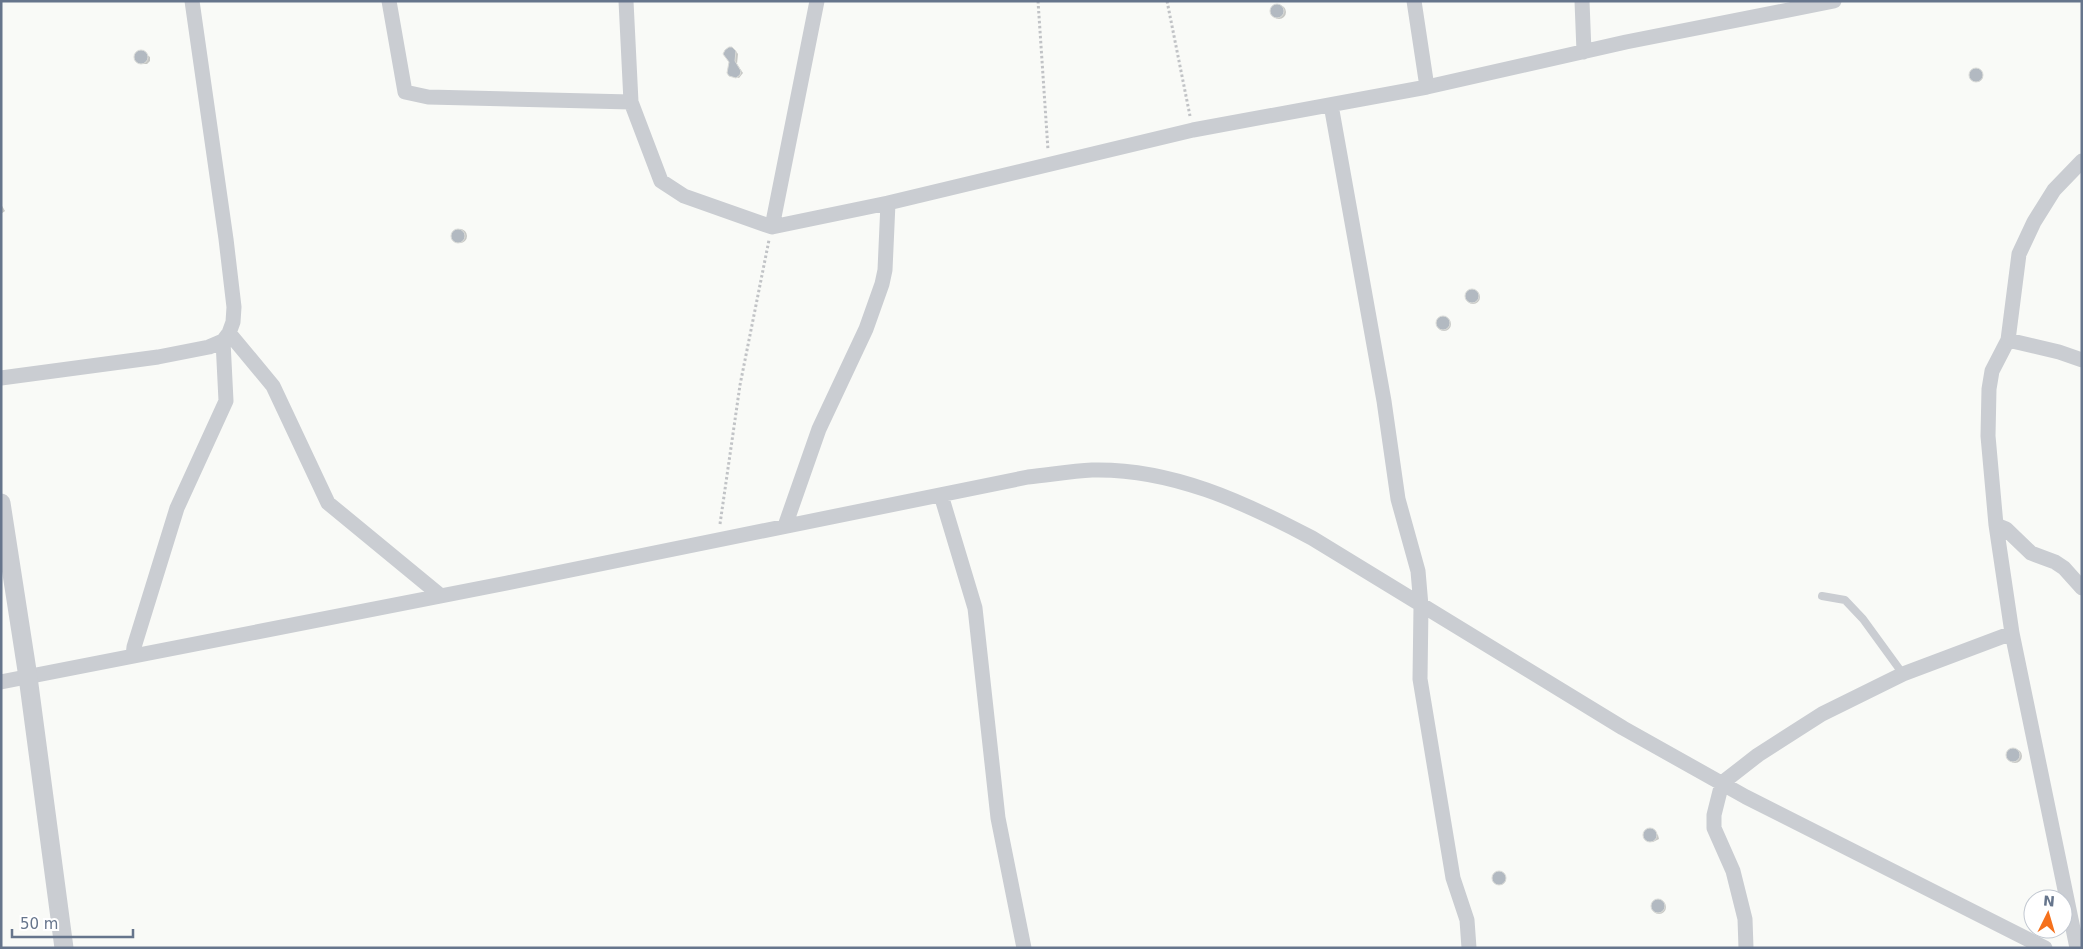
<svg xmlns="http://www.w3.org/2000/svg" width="2083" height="949" font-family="'DejaVu Sans',sans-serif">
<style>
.shadow{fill:#0003}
.building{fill:#b2b9c1;stroke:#dbdcd9}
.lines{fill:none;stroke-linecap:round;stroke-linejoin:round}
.path{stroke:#c1c3c6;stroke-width:3;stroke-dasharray:2.5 2.5;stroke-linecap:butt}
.service{stroke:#cacdd2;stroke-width:8}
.minor{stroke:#cacdd2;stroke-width:15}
.tertiary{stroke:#cacdd2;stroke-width:19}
</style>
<rect width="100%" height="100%" fill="#f9faf7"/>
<path class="shadow" d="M1272 12a7 7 0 1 1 14 0a7 7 0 1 1-14 0Z
M 735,50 L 738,54 L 737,64 L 743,73 L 739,78 L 730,75 Z
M 142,51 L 150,57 L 150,61 L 147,64 L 143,64 L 136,58 L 137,52 Z
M1971 76a6 6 0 1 1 12 0a6 6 0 1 1-12 0Z
M 1,204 L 5,211 L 1,214 Z
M453 236a7 7 0 1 1 14 0a7 7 0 1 1-14 0Z
M1466 297a7 7 0 1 1 14 0a7 7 0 1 1-14 0Z
M1437 324a7 7 0 1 1 14 0a7 7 0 1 1-14 0Z
M2008 756a7 7 0 1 1 14 0a7 7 0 1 1-14 0Z
M 1651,829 L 1658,835 L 1659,839 L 1653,842 L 1645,838 L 1644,834 L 1645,831 Z
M1494 879a6 6 0 1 1 12 0a6 6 0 1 1-12 0Z
M1652 907a7 7 0 1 1 14 0a7 7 0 1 1-14 0Z"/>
<path class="building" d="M1270 11a7 7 0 1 1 14 0a7 7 0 1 1-14 0Z
M 729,47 L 732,47 L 736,51 L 735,61 L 741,71 L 740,75 L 736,78 L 729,76 L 727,73 L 729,62 L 723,54 L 725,50 Z
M134 57a7 7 0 1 1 14 0a7 7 0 1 1-14 0Z
M1969 75a7 7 0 1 1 14 0a7 7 0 1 1-14 0Z
M451 236a7 7 0 1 1 14 0a7 7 0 1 1-14 0Z
M1465 296a7 7 0 1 1 14 0a7 7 0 1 1-14 0Z
M1436 323a7 7 0 1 1 14 0a7 7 0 1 1-14 0Z
M2006 755a7 7 0 1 1 14 0a7 7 0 1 1-14 0Z
M1643 835a7 7 0 1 1 14 0a7 7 0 1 1-14 0Z
M1492 878a7 7 0 1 1 14 0a7 7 0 1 1-14 0Z
M1651 906a7 7 0 1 1 14 0a7 7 0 1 1-14 0Z"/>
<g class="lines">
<path class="path" d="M 1038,1 L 1048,150
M 1167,1 L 1190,116
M 720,524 L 740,385 L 769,240"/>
<path class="service" d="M 1822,596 L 1845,600 L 1863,619 L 1903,674"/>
<path class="minor" d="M 389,1 L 405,92 L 428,97 L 631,102
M 626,1 L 631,102 L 661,181 L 684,196 L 772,227 L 888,203
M 1414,1 L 1427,87
M 1582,1 L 1584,52
M 1331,105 L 1384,401 L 1398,499 L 1418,571 L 1421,606 L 1420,679 L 1453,878 L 1467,920 L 1469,948
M 772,227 L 817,1
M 229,333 L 273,386 L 328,503 L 441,596
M 2008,340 L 2059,352 L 2082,360
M 1,378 L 158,357 L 209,347 L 223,341 L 229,333 L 233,322 L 234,307 L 226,239 L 192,1
M 941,495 L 975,608 L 998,818 L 1024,948
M 1996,525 L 2006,529 L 2031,553 L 2055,562 L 2064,568 L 2082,588
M 785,526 L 819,429 L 866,329 L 882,284 L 885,270 L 888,203 L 1193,130 L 1427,87 L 1626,42 L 1834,1
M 133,656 L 134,647 L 177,508 L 226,401 L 223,341
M 1,682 L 507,583 L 1028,477 C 1049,475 1071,471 1092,470 C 1171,468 1244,502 1312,538 L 1623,728 L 1746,797 L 2045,948
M 1746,948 L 1745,919 L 1733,871 L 1714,828 L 1714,815 L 1722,783 L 1758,755 L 1822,714 L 1903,674 L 2012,633
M 2077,948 L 2012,633 L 1996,525 L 1988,436 L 1989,389 L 1992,371 L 2008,340 L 2019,254 L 2034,222 L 2054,190 L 2082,161"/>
<path class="tertiary" d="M 1,503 L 28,677 L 64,948"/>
</g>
<rect width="2083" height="949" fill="none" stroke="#66758c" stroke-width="5"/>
<g transform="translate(2048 914) rotate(5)"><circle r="24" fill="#ffffff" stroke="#c2c8d1"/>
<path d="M0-4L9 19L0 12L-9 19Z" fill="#f5711c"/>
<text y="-8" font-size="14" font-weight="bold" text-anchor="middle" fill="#66758c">N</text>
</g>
<path d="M12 929v8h121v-8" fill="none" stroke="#66758c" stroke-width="2.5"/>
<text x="20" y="929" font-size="15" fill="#66758c" stroke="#ffffff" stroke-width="4" paint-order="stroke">50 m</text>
</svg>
